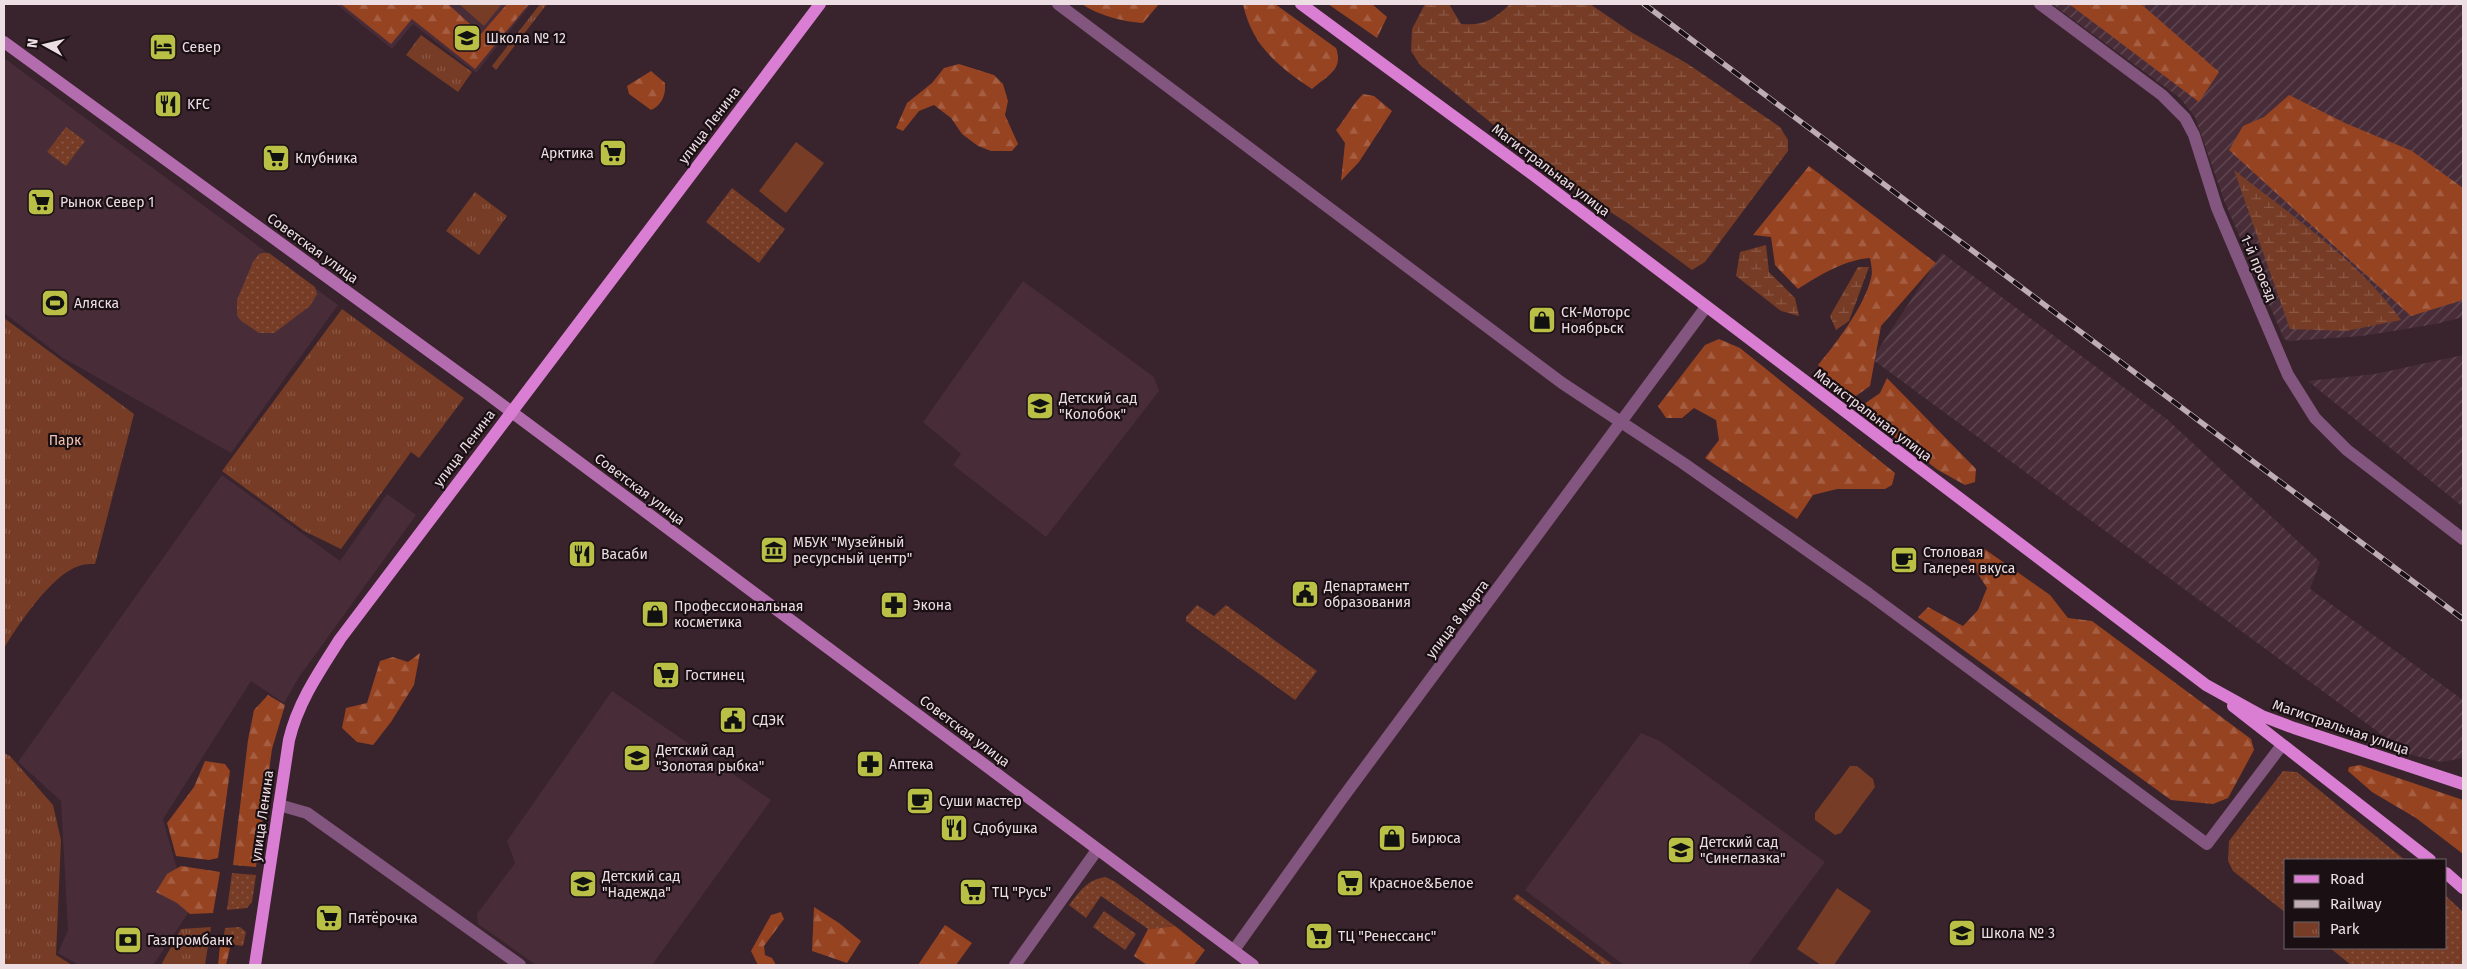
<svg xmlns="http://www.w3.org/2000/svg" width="2467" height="969" font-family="'Fira Sans',sans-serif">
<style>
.built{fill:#482d38}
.industrial{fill:url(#industrial-furrows)}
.grass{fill:url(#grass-dots)}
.forest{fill:url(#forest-firs)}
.wetland{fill:url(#wetland-marsh)}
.park{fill:url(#park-tufts)}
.pitch{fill:#763c26}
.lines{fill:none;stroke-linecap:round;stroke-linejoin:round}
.minor{stroke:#82567f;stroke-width:12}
.secondary{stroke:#b36dae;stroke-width:12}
.primary{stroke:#d97ed3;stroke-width:12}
.rail-casing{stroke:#beadb4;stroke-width:5.5}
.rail{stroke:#1a1014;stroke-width:4;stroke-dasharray:11;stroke-linecap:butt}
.labels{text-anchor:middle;stroke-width:4.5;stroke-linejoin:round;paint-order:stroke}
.poi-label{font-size:14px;fill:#eddee4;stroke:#1a1014;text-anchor:start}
.street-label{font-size:14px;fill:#eddee4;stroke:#1a1014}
.park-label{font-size:14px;fill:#f3c3b1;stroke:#1a1014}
</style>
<defs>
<pattern id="industrial-furrows" width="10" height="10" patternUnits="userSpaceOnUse" patternTransform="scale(1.25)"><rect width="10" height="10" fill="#482d38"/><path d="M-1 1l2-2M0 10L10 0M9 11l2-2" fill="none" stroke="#634b55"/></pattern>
<pattern id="grass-dots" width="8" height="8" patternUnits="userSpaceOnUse" patternTransform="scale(1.25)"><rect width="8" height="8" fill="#763c26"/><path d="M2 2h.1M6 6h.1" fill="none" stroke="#8a5845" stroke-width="1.8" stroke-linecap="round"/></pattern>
<pattern id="forest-firs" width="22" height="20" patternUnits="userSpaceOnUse" patternTransform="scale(1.25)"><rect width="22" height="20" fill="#964322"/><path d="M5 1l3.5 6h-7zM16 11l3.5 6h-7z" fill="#a55e42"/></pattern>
<pattern id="wetland-marsh" width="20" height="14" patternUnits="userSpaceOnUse" patternTransform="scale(1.25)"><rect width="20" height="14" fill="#763c26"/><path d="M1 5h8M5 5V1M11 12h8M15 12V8" fill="none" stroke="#8a5845"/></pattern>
<pattern id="park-tufts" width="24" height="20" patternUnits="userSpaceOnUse" patternTransform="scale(1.25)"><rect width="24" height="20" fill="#763c26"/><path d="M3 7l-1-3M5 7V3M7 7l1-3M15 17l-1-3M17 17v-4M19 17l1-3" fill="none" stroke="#8a5845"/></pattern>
</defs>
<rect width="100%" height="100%" fill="#39232c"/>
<path class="built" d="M 336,4 L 531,4 L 476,73 L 413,24 L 392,49 Z
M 4,58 L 338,305 L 231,453 L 63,358 L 4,313 Z
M 1023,281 L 1154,377 L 1159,391 L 1046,537 L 953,465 L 961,454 L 923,422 Z
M 222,475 L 340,561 L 387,494 L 416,515 L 299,677 L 284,703 L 251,681 L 163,819 L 189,912 L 153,965 L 79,965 L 58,953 L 68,930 L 61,801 L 18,762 Z
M 612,691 L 771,800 L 652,965 L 536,965 L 478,924 L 477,914 L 515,863 L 507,841 Z
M 1641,733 L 1660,741 L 1825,862 L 1748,965 L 1624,965 L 1525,890 Z"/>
<path class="industrial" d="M 2052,4 L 2463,4 L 2463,317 L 2436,324 L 2362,336 L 2289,341 L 2284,339 L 2225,203 L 2195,117 L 2180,98 Z
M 1942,253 L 2168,420 L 2320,562 L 2310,589 L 2463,700 L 2463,758 L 2441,762 L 2408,754 L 1872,359 Z
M 2463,355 L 2463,507 L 2308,381 L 2375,374 Z"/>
<path class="grass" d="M 66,127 L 85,141 L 66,166 L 47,152 Z
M 732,188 L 785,229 L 759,263 L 706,222 Z
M 264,253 L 269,253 L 315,287 L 317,294 L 310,306 L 274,333 L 259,333 L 240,320 L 237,315 L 237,300 L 253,262 L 259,254 Z
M 1197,605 L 1214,616 L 1226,605 L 1317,671 L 1295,700 L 1186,621 L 1186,617 Z
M 2283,771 L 2297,772 L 2405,860 L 2286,860 L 2286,913 L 2233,871 L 2228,861 L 2229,841 Z
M 232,873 L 256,875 L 252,902 L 247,908 L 227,910 Z
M 1105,877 L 1114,881 L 1175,926 L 1148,929 L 1101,896 L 1086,918 L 1069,905 C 1080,891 1087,880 1105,877 Z
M 1517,894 L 1613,965 L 1603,965 L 1513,899 Z
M 2446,896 L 2463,912 L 2463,965 L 2351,965 L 2330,948 L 2446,948 Z
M 1104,911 L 1136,934 L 1125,950 L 1093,927 Z
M 240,927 L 246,932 L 243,946 L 223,943 L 225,928 Z"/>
<path class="forest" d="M 341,4 L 448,4 L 481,34 L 507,4 L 529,4 L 475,69 L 412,19 L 391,44 Z
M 1082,4 L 1159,4 L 1143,23 C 1124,22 1097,15 1082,4 Z
M 1243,4 L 1275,4 L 1336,48 C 1344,70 1327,76 1312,89 C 1278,66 1252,46 1243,4 Z
M 1328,4 L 1372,4 L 1387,17 L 1377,38 Z
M 2069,4 L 2141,4 L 2219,72 L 2199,102 Z
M 959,64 L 994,75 L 1003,84 L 1008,101 L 1005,115 L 1018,144 L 1012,151 L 991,151 L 978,146 L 962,134 L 951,118 L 934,105 L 919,111 L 903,131 L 896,128 L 907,103 L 932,83 L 944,68 Z
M 651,71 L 665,83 C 666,95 662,105 651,110 L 629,94 L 627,86 Z
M 1363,94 L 1374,96 L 1392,111 L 1359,162 L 1341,181 L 1345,143 L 1336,130 C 1346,118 1352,105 1363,94 Z
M 2289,95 L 2345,123 L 2412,151 L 2463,188 L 2463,300 L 2411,316 L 2229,150 L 2243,126 L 2264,117 Z
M 1809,166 L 1936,263 L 1881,326 L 1870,386 L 1849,401 L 1818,365 C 1836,344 1865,305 1871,278 C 1873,272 1871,264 1870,258 C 1844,260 1820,275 1798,289 L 1775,265 L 1771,237 L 1753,235 Z
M 1719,339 L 1740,348 L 1895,473 L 1892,485 L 1885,489 L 1837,489 L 1813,495 L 1797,519 L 1705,458 L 1719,440 L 1716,420 L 1694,408 L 1682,418 L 1666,418 L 1658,406 L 1705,345 Z
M 1887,378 L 1976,469 L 1975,482 L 1965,485 L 1938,470 L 1857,409 L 1880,393 Z
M 1983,548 L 2050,595 L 2068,618 L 2092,621 L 2251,739 L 2254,750 L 2228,798 L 2213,804 L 2171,800 L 1918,617 L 1928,607 L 1963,626 L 1978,610 L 1987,588 L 1967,557 L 1976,550 Z
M 420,653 L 414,685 L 391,722 L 373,745 L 357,742 L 342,728 L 346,708 L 367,703 L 380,661 L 393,657 L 408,662 Z
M 268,695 L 285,705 L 272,749 L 256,867 L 233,865 L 248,740 L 254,710 Z
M 205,761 L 225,764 L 230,771 L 218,858 L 209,860 L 176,856 L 167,823 L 194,787 Z
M 2360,765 L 2463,800 L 2463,854 L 2416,818 L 2372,792 L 2348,771 L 2349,767 Z
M 181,866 L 220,872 L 213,913 L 190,914 L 177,903 L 156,892 L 167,874 Z
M 814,907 L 839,923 L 861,941 L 847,963 L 812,951 Z
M 781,912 L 784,919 L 764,946 L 765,955 L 772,958 L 776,965 L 758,965 L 751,951 L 771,915 Z
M 945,925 L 972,943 L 956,965 L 918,965 Z
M 1175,926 L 1205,950 L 1194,965 L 1147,965 L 1134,956 L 1148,929 Z
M 220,946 L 230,948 L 226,965 L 218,965 Z"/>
<path class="wetland" d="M 1425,4 L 1449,4 L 1461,24 C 1484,26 1493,20 1510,4 L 1590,4 L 1631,32 L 1688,64 L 1780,127 L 1788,140 L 1788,151 L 1705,262 L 1692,270 L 1629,224 L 1565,183 L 1420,65 L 1411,51 L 1412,29 Z
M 2234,170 C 2292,216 2357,259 2401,320 L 2346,331 L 2290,329 Z
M 1766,245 L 1769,272 L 1795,298 L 1799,316 L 1781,311 L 1736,276 L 1740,252 Z
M 1858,267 L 1869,267 L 1849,321 L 1836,330 L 1830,316 Z"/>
<path class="park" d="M 540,4 L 547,4 L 496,70 L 492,66 Z
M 421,35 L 472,72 L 458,92 L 406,55 Z
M 475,192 L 507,216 L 479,255 L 446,231 Z
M 342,309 L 464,398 L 419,458 L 411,452 L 341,549 L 304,531 L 222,471 Z
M 4,318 L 134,414 L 95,564 C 90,564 84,564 79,566 C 52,574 18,625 4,648 Z
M 4,753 L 10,756 L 53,805 L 61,840 L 56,955 L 72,965 L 4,965 Z
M 211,927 L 205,965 L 161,965 L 181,929 Z"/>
<path class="pitch" d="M 459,4 L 502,4 L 484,26 Z
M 796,142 L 824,163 L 786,213 L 759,191 Z
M 1850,766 L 1857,766 L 1873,779 L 1875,787 L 1841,833 L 1835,835 L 1815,820 L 1815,813 Z
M 1837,888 L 1871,911 L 1834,965 L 1821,965 L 1797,949 Z"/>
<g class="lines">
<path class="minor" d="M 1058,4 L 1562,383 L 1683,463 L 1869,594 L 2207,844 L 2282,745
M 2040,4 L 2162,95 L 2185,118 L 2194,135 L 2217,208 L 2288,375 L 2315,418 L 2347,450 L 2463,539
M 279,805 L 307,813 L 520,965
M 1234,950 L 1341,800 L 1706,307
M 1015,965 L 1097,850"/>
<path class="secondary" d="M 4,42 L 485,392 L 1253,965"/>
<path class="primary" d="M 1301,4 L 1536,177 L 2206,685 L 2262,716 L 2294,728 L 2463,784
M 2233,706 L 2430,860
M 2446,873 L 2463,888
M 255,965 L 289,740 C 298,702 319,672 340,639 L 820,4"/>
<g class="rail-casing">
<path id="rail" d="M 1644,4 L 2463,619"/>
</g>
<use href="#rail" class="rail"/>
</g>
<defs>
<g id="school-square" transform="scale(1.4375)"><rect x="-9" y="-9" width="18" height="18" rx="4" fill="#bac045" stroke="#1a1014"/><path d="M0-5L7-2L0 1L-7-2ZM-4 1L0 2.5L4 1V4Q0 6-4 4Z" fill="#111"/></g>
<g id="hotel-square" transform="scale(1.4375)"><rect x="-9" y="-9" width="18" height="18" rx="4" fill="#bac045" stroke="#1a1014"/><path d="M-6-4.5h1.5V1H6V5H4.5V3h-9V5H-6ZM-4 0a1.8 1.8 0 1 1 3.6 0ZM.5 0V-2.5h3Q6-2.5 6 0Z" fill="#111"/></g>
<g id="restaurant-square" transform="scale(1.4375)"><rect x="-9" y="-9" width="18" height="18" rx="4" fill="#bac045" stroke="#1a1014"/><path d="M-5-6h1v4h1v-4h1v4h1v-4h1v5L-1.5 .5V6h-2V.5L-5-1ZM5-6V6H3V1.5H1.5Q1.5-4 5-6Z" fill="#111"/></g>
<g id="supermarket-square" transform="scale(1.4375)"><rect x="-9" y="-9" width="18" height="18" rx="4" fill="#bac045" stroke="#1a1014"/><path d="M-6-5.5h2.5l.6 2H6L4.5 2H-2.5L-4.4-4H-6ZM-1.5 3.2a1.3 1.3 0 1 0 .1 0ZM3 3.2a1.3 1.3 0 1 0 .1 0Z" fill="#111"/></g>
<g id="stadium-square" transform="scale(1.4375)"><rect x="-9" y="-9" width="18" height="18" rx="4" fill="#bac045" stroke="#1a1014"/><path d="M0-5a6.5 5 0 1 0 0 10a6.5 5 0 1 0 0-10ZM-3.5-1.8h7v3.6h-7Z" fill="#111"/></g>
<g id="shop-square" transform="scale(1.4375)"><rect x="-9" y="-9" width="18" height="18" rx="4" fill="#bac045" stroke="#1a1014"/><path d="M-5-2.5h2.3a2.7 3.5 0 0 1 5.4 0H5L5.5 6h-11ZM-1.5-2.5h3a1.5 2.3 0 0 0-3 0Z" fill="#111"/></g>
<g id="museum-square" transform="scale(1.4375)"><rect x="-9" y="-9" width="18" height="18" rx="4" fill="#bac045" stroke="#1a1014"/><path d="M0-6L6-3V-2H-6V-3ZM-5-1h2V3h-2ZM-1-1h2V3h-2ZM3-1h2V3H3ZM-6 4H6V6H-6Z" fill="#111"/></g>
<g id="cafe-square" transform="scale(1.4375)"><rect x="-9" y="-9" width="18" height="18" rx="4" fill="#bac045" stroke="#1a1014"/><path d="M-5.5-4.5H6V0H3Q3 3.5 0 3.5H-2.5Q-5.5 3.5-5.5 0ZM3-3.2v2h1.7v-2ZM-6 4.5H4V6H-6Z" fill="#111"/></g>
<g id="civic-square" transform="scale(1.4375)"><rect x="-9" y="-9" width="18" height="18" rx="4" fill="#bac045" stroke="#1a1014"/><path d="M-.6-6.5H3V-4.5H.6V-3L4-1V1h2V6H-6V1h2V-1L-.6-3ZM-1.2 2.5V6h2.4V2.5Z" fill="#111"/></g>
<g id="pharmacy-square" transform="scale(1.4375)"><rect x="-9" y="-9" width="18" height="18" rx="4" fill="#bac045" stroke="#1a1014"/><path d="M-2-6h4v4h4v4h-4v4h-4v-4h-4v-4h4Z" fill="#111"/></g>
<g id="bank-square" transform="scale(1.4375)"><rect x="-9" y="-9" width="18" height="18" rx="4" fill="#bac045" stroke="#1a1014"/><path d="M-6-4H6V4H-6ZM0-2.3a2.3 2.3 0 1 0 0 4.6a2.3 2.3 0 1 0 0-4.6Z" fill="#111"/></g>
</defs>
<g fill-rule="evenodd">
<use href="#school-square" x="467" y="38"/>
<use href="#hotel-square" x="163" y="47"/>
<use href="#restaurant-square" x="168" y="104"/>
<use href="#supermarket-square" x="613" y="153"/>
<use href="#supermarket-square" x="276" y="158"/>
<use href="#supermarket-square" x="41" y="202"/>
<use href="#stadium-square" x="55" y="303"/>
<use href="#shop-square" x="1542" y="320"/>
<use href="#school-square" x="1040" y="406"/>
<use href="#museum-square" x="774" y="550"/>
<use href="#restaurant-square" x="582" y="554"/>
<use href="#cafe-square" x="1904" y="560"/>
<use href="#civic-square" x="1305" y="594"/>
<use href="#pharmacy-square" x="894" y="605"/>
<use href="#shop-square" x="655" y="614"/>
<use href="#supermarket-square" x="666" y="675"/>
<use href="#civic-square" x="733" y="720"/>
<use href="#school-square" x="637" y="758"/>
<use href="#pharmacy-square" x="870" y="764"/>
<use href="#cafe-square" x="920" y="801"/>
<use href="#restaurant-square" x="954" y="828"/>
<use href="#shop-square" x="1392" y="838"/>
<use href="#school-square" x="1681" y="850"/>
<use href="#supermarket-square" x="1350" y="883"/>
<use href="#school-square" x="583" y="884"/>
<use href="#supermarket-square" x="973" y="892"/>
<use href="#supermarket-square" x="329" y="918"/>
<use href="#school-square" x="1962" y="933"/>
<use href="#supermarket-square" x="1319" y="936"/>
<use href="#bank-square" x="128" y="940"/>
</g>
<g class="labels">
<g class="poi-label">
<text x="486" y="43">Школа № 12</text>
<text x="182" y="52">Север</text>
<text x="187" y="109">KFC</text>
<text x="594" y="158" text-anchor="end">Арктика</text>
<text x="295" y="163">Клубника</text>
<text x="60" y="207">Рынок Север 1</text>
<text x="74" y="308">Аляска</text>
<text x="1561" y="317">СК-Моторс<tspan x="1561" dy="16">Ноябрьск</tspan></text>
<text x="1059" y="403">Детский сад<tspan x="1059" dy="16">"Колобок"</tspan></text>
<text x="793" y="547">МБУК "Музейный<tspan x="793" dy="16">ресурсный центр"</tspan></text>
<text x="1923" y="557">Столовая<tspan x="1923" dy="16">Галерея вкуса</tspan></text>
<text x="601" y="559">Васаби</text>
<text x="1324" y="591">Департамент<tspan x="1324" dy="16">образования</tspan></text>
<text x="913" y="610">Экона</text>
<text x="674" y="611">Профессиональная<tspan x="674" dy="16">косметика</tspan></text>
<text x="685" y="680">Гостинец</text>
<text x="752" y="725">СДЭК</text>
<text x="656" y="755">Детский сад<tspan x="656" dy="16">"Золотая рыбка"</tspan></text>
<text x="889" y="769">Аптека</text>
<text x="939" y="806">Суши мастер</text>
<text x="973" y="833">Сдобушка</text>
<text x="1411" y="843">Бирюса</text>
<text x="1700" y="847">Детский сад<tspan x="1700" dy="16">"Синеглазка"</tspan></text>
<text x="602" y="881">Детский сад<tspan x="602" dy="16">"Надежда"</tspan></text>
<text x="1369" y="888">Красное&amp;Белое</text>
<text x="992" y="897">ТЦ "Русь"</text>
<text x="348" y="923">Пятёрочка</text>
<text x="1981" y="938">Школа № 3</text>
<text x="1338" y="941">ТЦ "Ренессанс"</text>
<text x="147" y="945">Газпромбанк</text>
</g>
<g class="street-label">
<text transform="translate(709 125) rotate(-53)" y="5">улица Ленина</text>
<text transform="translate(1551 170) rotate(37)" y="5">Магистральная улица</text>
<text transform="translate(313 248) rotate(36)" y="5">Советская улица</text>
<text transform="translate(2259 268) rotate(67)" y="5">1-й проезд</text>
<text transform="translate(1873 415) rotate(37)" y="5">Магистральная улица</text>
<text transform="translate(464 448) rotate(-53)" y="5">улица Ленина</text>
<text transform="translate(640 489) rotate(37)" y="5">Советская улица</text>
<text transform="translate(1457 619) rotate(-53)" y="5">улица 8 Марта</text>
<text transform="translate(2341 727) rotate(19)" y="5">Магистральная улица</text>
<text transform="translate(965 731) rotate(37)" y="5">Советская улица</text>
<text transform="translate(262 816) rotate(-82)" y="5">улица Ленина</text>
</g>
<g class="park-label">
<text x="65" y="445">Парк</text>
</g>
</g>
<rect width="2467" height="969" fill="none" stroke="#eddee4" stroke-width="10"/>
<rect x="2284" y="859" width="162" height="90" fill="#1a1014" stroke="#6e6267"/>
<rect x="2294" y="875" width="25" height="8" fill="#d97ed3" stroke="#6e6267"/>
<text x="2330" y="884" font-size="15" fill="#eddee4">Road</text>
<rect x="2294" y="900" width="25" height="8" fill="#beadb4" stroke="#6e6267"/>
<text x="2330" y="909" font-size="15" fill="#eddee4">Railway</text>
<rect x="2294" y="922" width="25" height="15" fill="url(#park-tufts)" stroke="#6e6267"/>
<text x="2330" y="934" font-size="15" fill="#eddee4">Park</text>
<g transform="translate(45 45) rotate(278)" stroke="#1a1014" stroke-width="4" paint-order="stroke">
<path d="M0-4L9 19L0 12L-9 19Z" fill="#eddee4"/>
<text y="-8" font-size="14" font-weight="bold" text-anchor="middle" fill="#eddee4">N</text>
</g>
</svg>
